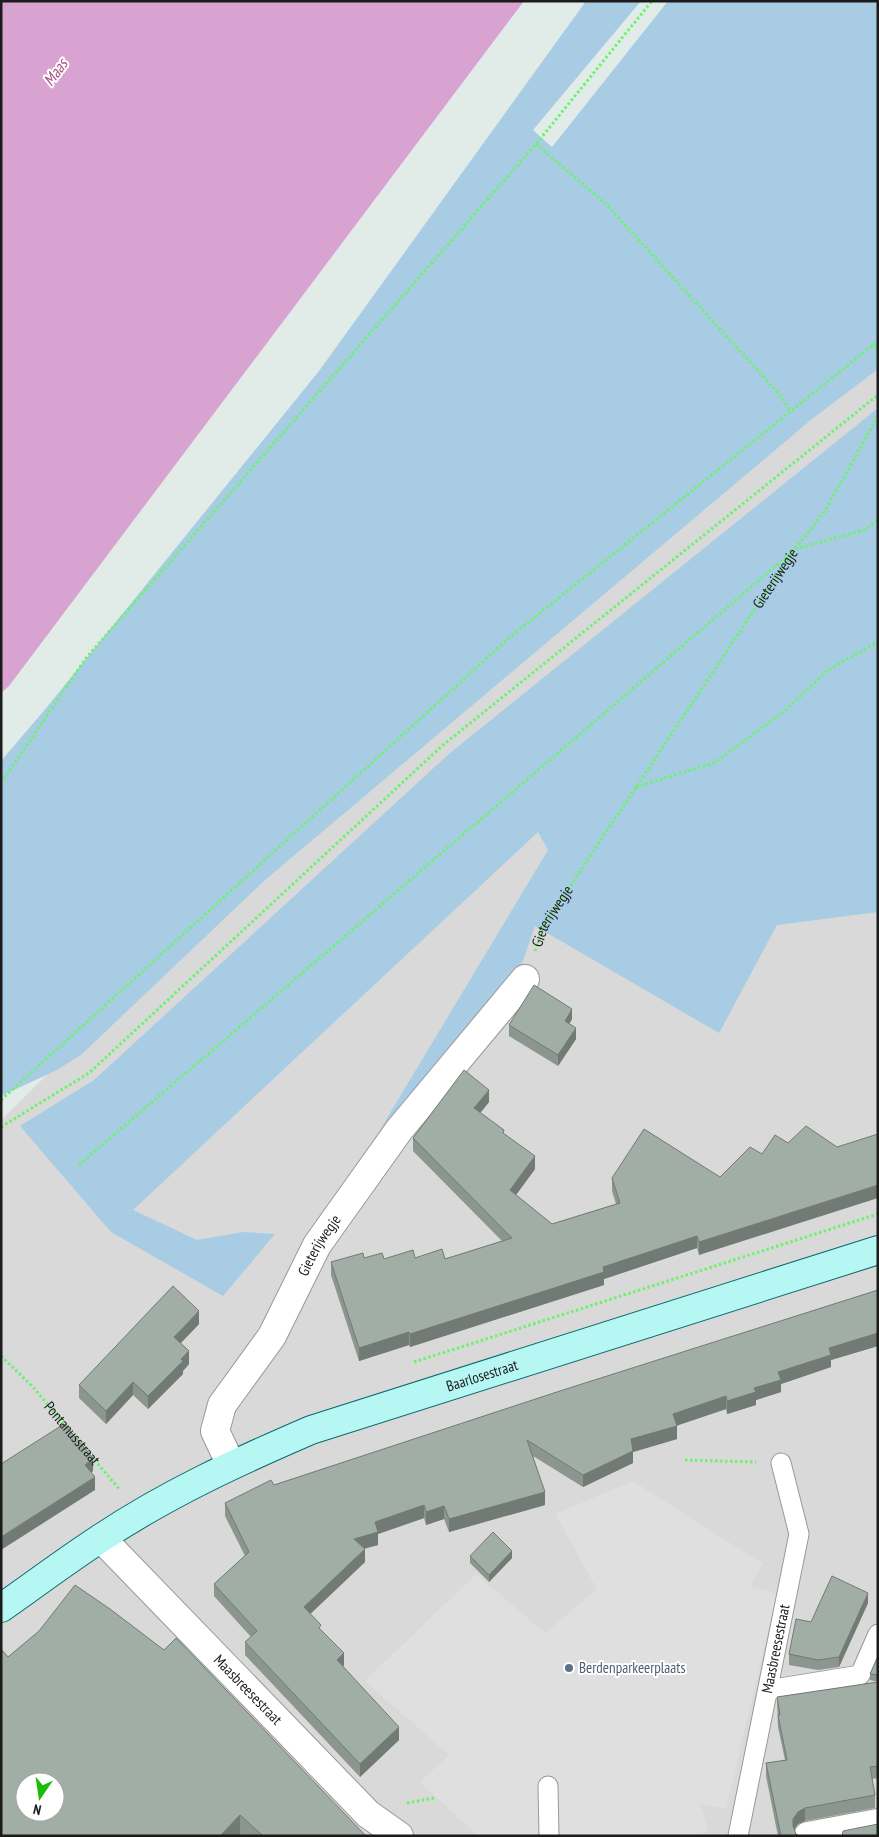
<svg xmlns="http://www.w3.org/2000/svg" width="879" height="1837" font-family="'PT Sans Narrow',sans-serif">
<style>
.residential{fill:#d8d9d8;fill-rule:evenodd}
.grass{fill:#a9cce5}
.parking{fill:#dfdfdf}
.water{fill:#d8a3d1}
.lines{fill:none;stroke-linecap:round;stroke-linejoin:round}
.lane-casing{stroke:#989898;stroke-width:21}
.street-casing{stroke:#989898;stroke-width:30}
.secondary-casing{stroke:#0a696b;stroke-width:30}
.path{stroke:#6df26e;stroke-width:3;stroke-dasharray:2.5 2.5;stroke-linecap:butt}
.lane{stroke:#fff;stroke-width:19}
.street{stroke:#fff;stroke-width:28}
.secondary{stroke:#b6f6f3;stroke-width:28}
.wall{fill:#8a968e}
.shaded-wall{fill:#717a74}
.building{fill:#a1aea5;stroke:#717a74;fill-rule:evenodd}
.service-dot{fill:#5c6f8a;stroke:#fff;stroke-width:2}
.labels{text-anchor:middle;stroke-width:4;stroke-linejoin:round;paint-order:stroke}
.street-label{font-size:15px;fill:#1b1b1b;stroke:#fff}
.service-label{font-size:15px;fill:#4e5e75;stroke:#fff;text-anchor:start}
.water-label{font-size:16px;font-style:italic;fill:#a54d81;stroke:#fff}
</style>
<rect width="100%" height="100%" fill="#e1ece8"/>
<path class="residential" d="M 878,262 L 878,1836 L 1,1836 L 1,1120 ZM 25,1782 L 55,1782 L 55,1812 L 25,1812 Z"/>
<path class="grass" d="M 586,1 L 641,1 L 533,130 L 552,147 L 668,1 L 878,1 L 878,369 L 812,419 L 265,880 L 81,1055 L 55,1071 L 1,1096 L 1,761 L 47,707 L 319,371 Z
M 878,408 L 878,912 L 777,925 L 719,1033 L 535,926 L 517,978 L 318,1233 L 548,850 L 538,832 L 133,1210 L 197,1240 L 243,1232 L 275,1234 L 223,1296 L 111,1232 L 20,1126 L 94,1080 L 450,753 Z"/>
<path class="parking" d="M 633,1481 L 763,1564 L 750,1586 L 777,1593 L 726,1809 L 700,1803 L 708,1832 L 697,1836 L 478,1836 L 420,1782 L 449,1755 L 365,1681 L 476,1574 L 545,1633 L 597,1589 L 555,1514 Z"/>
<path class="water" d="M 1,1 L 524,1 L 9,686 L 1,693 Z"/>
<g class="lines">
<g class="lane-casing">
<g id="lane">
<path d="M 768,1690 L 860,1675 L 878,1634"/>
<path d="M 548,1786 L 549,1836"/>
<path id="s3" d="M 738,1836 L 799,1534 L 781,1463"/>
</g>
</g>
<g class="street-casing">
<g id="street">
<path id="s4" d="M 231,1465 L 215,1431 L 222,1405 L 272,1336 L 317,1245 L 399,1130 L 525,979"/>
<path id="s5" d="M 101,1538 L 368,1814 L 399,1836"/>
<path d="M 808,1836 L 878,1823"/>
</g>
</g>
<g class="secondary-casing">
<g id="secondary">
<path id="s6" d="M 1,1608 C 34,1585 67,1560 101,1538 C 167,1494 239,1461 311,1430 L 878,1250"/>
</g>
</g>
<g class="path">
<path d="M 536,144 L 606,204 L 780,395 L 790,411"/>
<path d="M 873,345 L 878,351"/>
<path d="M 1,783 L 86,658 L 536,144 L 652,1"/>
<path d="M 636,787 L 714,763 L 782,713 L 828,670 L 878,642"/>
<path id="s1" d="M 535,951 L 544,925 L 795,549 L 825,511 L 878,416"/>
<path d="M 1,1100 L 509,638 L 878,341"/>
<path d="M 1,1127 L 89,1073 L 443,745 L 878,395"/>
<path d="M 79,1165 L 795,549 L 865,530 L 878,520"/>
<path id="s2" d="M 1,1356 L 32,1386 L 120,1490"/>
<path d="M 414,1362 L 878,1214"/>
<path d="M 685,1460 L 756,1462"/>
<path d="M 407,1803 L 434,1798"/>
</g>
<use href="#lane" class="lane"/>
<use href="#street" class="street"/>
<use href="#secondary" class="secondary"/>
</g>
<path class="wall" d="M 572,1019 L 569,1024 L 576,1039 L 558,1066 L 509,1036 L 509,1025 Z
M 489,1102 L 480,1113 L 504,1134 L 535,1169 L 516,1195 L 552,1224 L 616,1204 L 612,1191 L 612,1178 L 720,1177 L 699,1255 L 697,1248 L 604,1279 L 604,1285 L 410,1347 L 409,1345 L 359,1361 L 331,1275 L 331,1262 L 364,1258 L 384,1259 L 415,1258 L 445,1259 L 502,1241 L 413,1151 L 413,1138 Z
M 878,1290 L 878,1346 L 831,1360 L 831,1367 L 781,1384 L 781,1392 L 756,1400 L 756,1405 L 727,1414 L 726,1409 L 677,1425 L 677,1439 L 633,1452 L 633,1463 L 583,1487 L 533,1456 L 545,1505 L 449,1532 L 444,1519 L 426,1525 L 424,1518 L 378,1534 L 378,1545 L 364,1549 L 365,1562 L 310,1614 L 344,1665 L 343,1666 L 399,1740 L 360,1777 L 245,1655 L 245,1642 L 251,1637 L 214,1596 L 214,1584 L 245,1556 L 225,1516 L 225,1503 L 274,1485 Z
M 199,1324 L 181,1343 L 189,1364 L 183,1371 L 183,1374 L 148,1409 L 133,1395 L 106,1424 L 79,1398 L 79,1385 Z
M 470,1556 L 512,1558 L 489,1582 L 470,1563 Z
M 868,1603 L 839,1667 L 818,1670 L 789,1665 L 789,1654 L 811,1622 Z
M 878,1656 L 878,1682 L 870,1680 L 870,1674 Z
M 8,1657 L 366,1836 L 241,1836 L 240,1834 L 238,1836 L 1,1836 Z
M 878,1682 L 878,1778 L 872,1779 L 875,1795 L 875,1808 L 805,1821 L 798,1824 L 794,1829 L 796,1834 L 799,1836 L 778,1836 L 766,1776 L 766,1763 L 785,1760 L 778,1727 L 777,1697 Z"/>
<path class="shaded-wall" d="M 572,1009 L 572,1019 L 565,1032 L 565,1021 Z
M 576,1028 L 576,1039 L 558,1066 L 558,1055 Z
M 489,1090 L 489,1102 L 474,1121 L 474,1108 Z
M 535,1156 L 535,1169 L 510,1203 L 510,1190 Z
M 878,1185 L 878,1198 L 699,1255 L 699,1242 Z
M 697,1236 L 697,1248 L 604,1279 L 604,1285 L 410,1347 L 410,1334 L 603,1267 Z
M 199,1311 L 199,1324 L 174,1350 L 174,1337 Z
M 409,1332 L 409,1345 L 359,1361 L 359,1348 Z
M 878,1333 L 878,1346 L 831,1360 L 831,1367 L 781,1384 L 781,1392 L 756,1400 L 756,1405 L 727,1414 L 727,1401 L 754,1388 L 778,1372 L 829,1348 Z
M 189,1351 L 189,1364 L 183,1371 L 183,1374 L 148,1409 L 148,1396 Z
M 133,1382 L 133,1395 L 106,1424 L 106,1411 Z
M 726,1396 L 726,1409 L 673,1427 L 673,1414 Z
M 677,1426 L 677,1439 L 633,1452 L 633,1463 L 583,1487 L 583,1475 L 631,1439 Z
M 93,1458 L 93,1471 L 85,1478 L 85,1465 Z
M 95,1477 L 95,1490 L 1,1550 L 1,1537 Z
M 545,1492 L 545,1505 L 449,1532 L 449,1519 Z
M 424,1505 L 424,1518 L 378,1534 L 378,1545 L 354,1551 L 354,1539 L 375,1522 Z
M 444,1506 L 444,1519 L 426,1525 L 426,1512 Z
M 365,1549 L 365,1562 L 304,1620 L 304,1607 Z
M 512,1551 L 512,1558 L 489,1582 L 489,1575 Z
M 868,1593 L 868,1603 L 839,1667 L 839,1657 Z
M 344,1653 L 344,1665 L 337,1673 L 337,1660 Z
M 399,1727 L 399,1740 L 360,1777 L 360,1764 Z
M 805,1808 L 805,1821 L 798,1824 L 793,1831 L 793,1819 L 798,1812 Z
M 240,1815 L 240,1834 L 238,1836 L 220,1836 Z"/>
<path class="building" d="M 534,985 L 572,1009 L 565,1021 L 576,1028 L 558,1055 L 509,1025 Z
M 464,1070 L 489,1090 L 474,1108 L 504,1130 L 503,1133 L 535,1156 L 510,1190 L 552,1224 L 620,1203 L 612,1178 L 644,1129 L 720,1177 L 750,1147 L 762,1154 L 775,1135 L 788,1143 L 806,1126 L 837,1147 L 878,1134 L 878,1185 L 699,1242 L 697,1236 L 603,1267 L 604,1272 L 410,1334 L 409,1332 L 359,1348 L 331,1262 L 363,1253 L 364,1258 L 382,1253 L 384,1259 L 413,1250 L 415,1258 L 442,1249 L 445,1259 L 512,1238 L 413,1138 Z
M 173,1286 L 199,1311 L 174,1337 L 189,1351 L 181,1359 L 183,1361 L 148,1396 L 133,1382 L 106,1411 L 79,1385 Z
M 878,1290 L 878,1333 L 829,1348 L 831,1355 L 778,1372 L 781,1380 L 754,1388 L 756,1392 L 727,1401 L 726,1396 L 673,1414 L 677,1426 L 631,1439 L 633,1451 L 583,1475 L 527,1440 L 545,1492 L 449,1519 L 444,1506 L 426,1512 L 424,1505 L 375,1522 L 378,1532 L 354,1539 L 365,1549 L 304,1607 L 321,1625 L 319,1628 L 344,1653 L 337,1660 L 399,1727 L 360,1764 L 245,1642 L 257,1631 L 214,1584 L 249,1552 L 225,1503 L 271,1480 L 274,1485 L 563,1390 Z
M 64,1424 L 93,1458 L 85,1465 L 95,1477 L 1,1537 L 1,1464 Z
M 493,1532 L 512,1551 L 489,1575 L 470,1556 Z
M 832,1576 L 868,1593 L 839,1657 L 818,1660 L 789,1654 L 796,1619 L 811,1622 Z
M 75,1585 L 110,1609 L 164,1650 L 176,1638 L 366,1836 L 263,1836 L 240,1815 L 220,1836 L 1,1836 L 1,1649 L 8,1657 L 39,1631 ZM 25,1782 L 55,1782 L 55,1812 L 25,1812 Z
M 878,1656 L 878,1675 L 870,1674 Z
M 878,1682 L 878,1766 L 870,1767 L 875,1795 L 805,1808 L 798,1812 L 793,1819 L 793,1826 L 796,1834 L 799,1836 L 781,1836 L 766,1763 L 787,1760 L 778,1715 L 780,1715 L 777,1697 Z
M 878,1824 L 878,1836 L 842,1836 L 843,1831 Z"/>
<circle class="service-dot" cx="569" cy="1668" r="5"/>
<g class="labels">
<g class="street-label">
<text dy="5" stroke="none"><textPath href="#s1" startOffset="444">Gieterijwegje</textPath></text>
<text dy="5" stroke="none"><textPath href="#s1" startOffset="39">Gieterijwegje</textPath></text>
<text dy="5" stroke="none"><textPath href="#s4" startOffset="252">Gieterijwegje</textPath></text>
<text dy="5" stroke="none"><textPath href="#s6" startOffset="538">Baarlosestraat</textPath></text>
<text dy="5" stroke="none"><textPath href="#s2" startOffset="105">Pontanusstraat</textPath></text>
<text dy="5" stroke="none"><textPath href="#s3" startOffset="191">Maasbreesestraat</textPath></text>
<text dy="5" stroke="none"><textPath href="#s5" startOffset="211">Maasbreesestraat</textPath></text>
</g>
<g class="service-label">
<text x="579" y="1673">Berdenparkeerplaats</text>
</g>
<g class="water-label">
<text transform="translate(55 72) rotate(-53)" y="6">Maas</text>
</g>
</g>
<rect width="879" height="1837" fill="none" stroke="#1b1b1b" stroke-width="5"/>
<g transform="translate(40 1797) rotate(193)"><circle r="24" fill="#ffffff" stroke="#a4a4a4"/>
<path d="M0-4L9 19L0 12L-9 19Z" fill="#1abd0a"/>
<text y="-8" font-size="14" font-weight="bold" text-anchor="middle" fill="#1b1b1b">N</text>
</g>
</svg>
